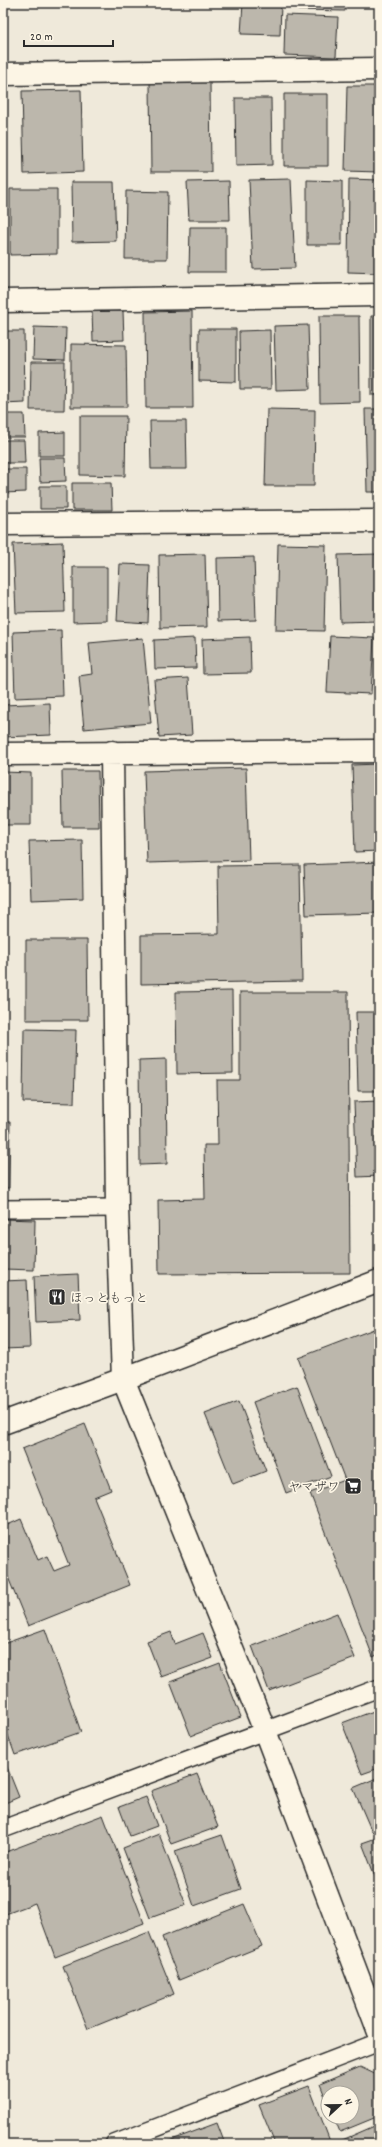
<svg xmlns="http://www.w3.org/2000/svg" width="382" height="2147" font-family="Dekko,'Klee One',sans-serif">
<style>
.building{fill:#bcb7ac;stroke:#2b2b2b}
.lines{fill:none;stroke-linecap:round;stroke-linejoin:round}
.service-casing{stroke:#2b2b2b;stroke-width:20}
.minor-casing{stroke:#2b2b2b;stroke-width:25}
.tertiary-casing{stroke:#2b2b2b;stroke-width:25}
.service{stroke:#fcf5e5;stroke-width:17}
.minor{stroke:#fcf5e5;stroke-width:22}
.tertiary{stroke:#fcf5e5;stroke-width:22}
.labels{text-anchor:middle;stroke-width:3.5;stroke-linejoin:round;paint-order:stroke}
.poi-label{font-size:13px;fill:#2b2b2b;stroke:#fcf5e5;text-anchor:start}
</style>
<rect width="100%" height="100%" fill="#efe9da"/>
<filter id="ink" filterUnits="userSpaceOnUse"><feTurbulence type="fractalNoise" baseFrequency=".025" numOctaves="2"/><feDisplacementMap in="SourceGraphic" scale="8" xChannelSelector="R" yChannelSelector="G"/><feConvolveMatrix kernelMatrix="1 2 1 2 8 2 1 2 1" color-interpolation-filters="sRGB"/></filter>
<g filter="url(#ink)">
<path class="building" d="M 243,3 L 281,3 L 280,35 L 241,34 Z
M 298,3 L 346,3 L 345,11 L 298,10 Z
M 285,15 L 338,17 L 336,57 L 284,55 Z
M 210,82 L 211,172 L 151,172 L 150,83 Z
M 347,86 L 379,86 L 379,172 L 345,171 Z
M 81,90 L 83,172 L 24,174 L 22,91 Z
M 284,94 L 328,94 L 328,166 L 284,166 Z
M 235,98 L 271,98 L 272,165 L 236,166 Z
M 291,179 L 295,268 L 253,269 L 249,180 Z
M 349,179 L 379,180 L 379,273 L 348,272 Z
M 307,180 L 342,181 L 342,245 L 307,245 Z
M 229,181 L 230,220 L 189,220 L 187,182 Z
M 71,182 L 114,182 L 116,241 L 72,242 Z
M 10,189 L 57,189 L 57,254 L 10,255 Z
M 126,191 L 168,192 L 167,259 L 125,259 Z
M 190,227 L 226,227 L 226,272 L 189,272 Z
M 92,311 L 123,311 L 124,340 L 93,341 Z
M 192,311 L 193,408 L 146,408 L 145,312 Z
M 319,316 L 359,316 L 360,402 L 320,403 Z
M 371,316 L 379,316 L 379,395 L 371,395 Z
M 308,325 L 310,389 L 276,390 L 274,326 Z
M 34,327 L 66,328 L 65,360 L 33,359 Z
M 199,329 L 236,329 L 236,382 L 199,381 Z
M 270,330 L 271,389 L 240,389 L 239,331 Z
M 3,331 L 24,331 L 25,403 L 3,404 Z
M 71,344 L 126,345 L 127,407 L 71,407 Z
M 31,362 L 65,362 L 64,410 L 30,410 Z
M 267,409 L 315,410 L 314,486 L 265,486 Z
M 365,409 L 379,409 L 379,492 L 367,492 Z
M 3,414 L 24,414 L 25,437 L 3,437 Z
M 80,416 L 126,416 L 125,476 L 80,475 Z
M 150,421 L 186,421 L 187,469 L 151,469 Z
M 65,432 L 65,456 L 39,456 L 39,433 Z
M 3,440 L 24,440 L 25,463 L 3,463 Z
M 39,458 L 65,458 L 66,481 L 40,482 Z
M 3,469 L 26,469 L 26,492 L 3,493 Z
M 72,483 L 111,483 L 112,510 L 72,510 Z
M 40,486 L 66,486 L 66,509 L 40,509 Z
M 63,542 L 65,612 L 16,613 L 13,544 Z
M 278,544 L 326,545 L 324,631 L 276,630 Z
M 205,554 L 207,627 L 160,628 L 159,555 Z
M 379,554 L 379,621 L 340,622 L 338,555 Z
M 254,557 L 256,620 L 218,621 L 217,558 Z
M 120,564 L 150,565 L 148,623 L 117,621 Z
M 73,567 L 107,567 L 107,621 L 73,622 Z
M 61,630 L 63,696 L 15,698 L 13,632 Z
M 330,636 L 374,638 L 371,694 L 327,692 Z
M 250,637 L 251,673 L 203,674 L 202,639 Z
M 143,638 L 151,723 L 84,729 L 79,676 L 92,674 L 89,643 Z
M 195,638 L 196,668 L 155,669 L 154,640 Z
M 188,678 L 192,735 L 159,737 L 154,680 Z
M 50,703 L 51,735 L 3,737 L 3,705 Z
M 379,764 L 379,851 L 355,852 L 352,765 Z
M 246,768 L 249,860 L 147,863 L 144,771 Z
M 62,771 L 98,771 L 99,827 L 63,827 Z
M 3,772 L 31,773 L 31,825 L 3,825 Z
M 82,840 L 83,898 L 31,900 L 29,841 Z
M 379,862 L 379,913 L 306,915 L 304,865 Z
M 300,865 L 302,981 L 141,984 L 141,935 L 219,934 L 218,866 Z
M 26,940 L 87,940 L 88,1020 L 26,1020 Z
M 232,991 L 233,1073 L 177,1074 L 176,992 Z
M 240,992 L 348,992 L 350,1273 L 159,1274 L 158,1200 L 205,1199 L 204,1145 L 218,1145 L 217,1080 L 240,1080 Z
M 356,1012 L 379,1012 L 379,1091 L 358,1091 Z
M 24,1029 L 76,1030 L 74,1103 L 23,1102 Z
M 166,1059 L 167,1164 L 140,1165 L 139,1060 Z
M 379,1101 L 379,1176 L 357,1177 L 354,1102 Z
M 3,1122 L 10,1122 L 9,1188 L 3,1188 Z
M 3,1219 L 35,1220 L 34,1270 L 3,1269 Z
M 78,1274 L 80,1320 L 36,1322 L 34,1276 Z
M 27,1280 L 30,1348 L 3,1349 L 3,1281 Z
M 379,1327 L 379,1654 L 373,1657 L 310,1493 L 345,1480 L 298,1358 Z
M 297,1386 L 331,1476 L 286,1493 L 253,1402 Z
M 239,1401 L 266,1471 L 233,1484 L 205,1414 Z
M 85,1424 L 111,1490 L 94,1497 L 130,1585 L 28,1626 L 3,1565 L 3,1527 L 21,1519 L 38,1560 L 47,1556 L 54,1571 L 69,1565 L 22,1449 Z
M 337,1613 L 355,1658 L 269,1691 L 252,1646 Z
M 45,1629 L 81,1732 L 15,1755 L 3,1721 L 3,1644 Z
M 171,1632 L 175,1644 L 203,1633 L 213,1658 L 161,1677 L 147,1641 Z
M 220,1663 L 241,1717 L 191,1736 L 170,1682 Z
M 379,1709 L 379,1768 L 362,1774 L 342,1723 Z
M 3,1757 L 19,1797 L 3,1804 Z
M 197,1774 L 218,1827 L 171,1844 L 151,1791 Z
M 379,1777 L 379,1829 L 372,1832 L 353,1788 Z
M 146,1797 L 157,1826 L 130,1836 L 119,1807 Z
M 103,1815 L 144,1923 L 55,1957 L 35,1903 L 3,1915 L 3,1853 Z
M 159,1834 L 186,1905 L 150,1918 L 123,1848 Z
M 222,1835 L 241,1889 L 194,1906 L 175,1851 Z
M 379,1837 L 379,1884 L 378,1884 L 362,1843 Z
M 244,1904 L 262,1946 L 179,1980 L 162,1937 Z
M 149,1932 L 174,1994 L 88,2029 L 63,1966 Z
M 360,2067 L 379,2076 L 379,2116 L 340,2132 L 334,2117 L 352,2117 L 352,2093 L 328,2093 L 328,2104 L 320,2084 Z
M 309,2086 L 331,2144 L 275,2144 L 259,2105 Z
M 217,2123 L 225,2144 L 161,2144 Z
M 379,2124 L 379,2144 L 342,2144 L 340,2141 Z"/>
<g class="lines">
<g class="service-casing">
<path id="service" d="M 3,1209 L 117,1208
M 3,1829 L 379,1688
M 114,2144 L 379,2042"/>
</g>
<g class="minor-casing">
<path id="minor" d="M 3,74 L 379,69
M 3,301 L 379,295
M 3,524 L 379,521
M 112,752 L 117,1208 L 123,1379 L 265,1731 L 379,2032
M 3,754 L 379,751"/>
</g>
<g class="tertiary-casing">
<path id="tertiary" d="M 3,1423 L 123,1379 L 379,1281"/>
</g>
<use href="#service" class="service"/>
<use href="#minor" class="minor"/>
<use href="#tertiary" class="tertiary"/>
</g>
</g>
<defs>
<g id="restaurant-square" transform="scale(0.9)"><rect x="-9" y="-9" width="18" height="18" rx="4" fill="#2b2b2b" stroke="#fcf5e5"/><path d="M-5-6h1v4h1v-4h1v4h1v-4h1v5L-1.5 .5V6h-2V.5L-5-1ZM5-6V6H3V1.5H1.5Q1.5-4 5-6Z" fill="#fff"/></g>
<g id="supermarket-square" transform="scale(0.9)"><rect x="-9" y="-9" width="18" height="18" rx="4" fill="#2b2b2b" stroke="#fcf5e5"/><path d="M-6-5.5h2.5l.6 2H6L4.5 2H-2.5L-4.4-4H-6ZM-1.5 3.2a1.3 1.3 0 1 0 .1 0ZM3 3.2a1.3 1.3 0 1 0 .1 0Z" fill="#fff"/></g>
</defs>
<g fill-rule="evenodd">
<use href="#restaurant-square" x="57" y="1297"/>
<use href="#supermarket-square" x="353" y="1486"/>
</g>
<g class="labels">
<g class="poi-label">
<text x="70" y="1302">ほっともっと</text>
<text x="340" y="1491" text-anchor="end">ヤマザワ</text>
</g>
</g>
<rect width="382" height="2147" fill="none" stroke="#fcf5e5" stroke-width="16"/>
<rect x="8" y="8" width="366" height="2131" fill="none" stroke="#2b2b2b" stroke-width="1.5" filter="url(#ink)"/>
<g transform="translate(340 2105) rotate(68)"><circle r="19" fill="#fcf5e5" stroke="#a8a49b"/>
<path d="M0-3L7 15L0 10L-7 15Z" fill="#2b2b2b"/>
<text y="-6" font-size="11" font-weight="bold" text-anchor="middle" fill="#2b2b2b">N</text>
</g>
<path d="M24 40v6h89v-6" fill="none" stroke="#2b2b2b" stroke-width="2"/>
<text x="30" y="40" font-size="12" fill="#2b2b2b" stroke="#fcf5e5" stroke-width="3" paint-order="stroke">20 m</text>
</svg>
